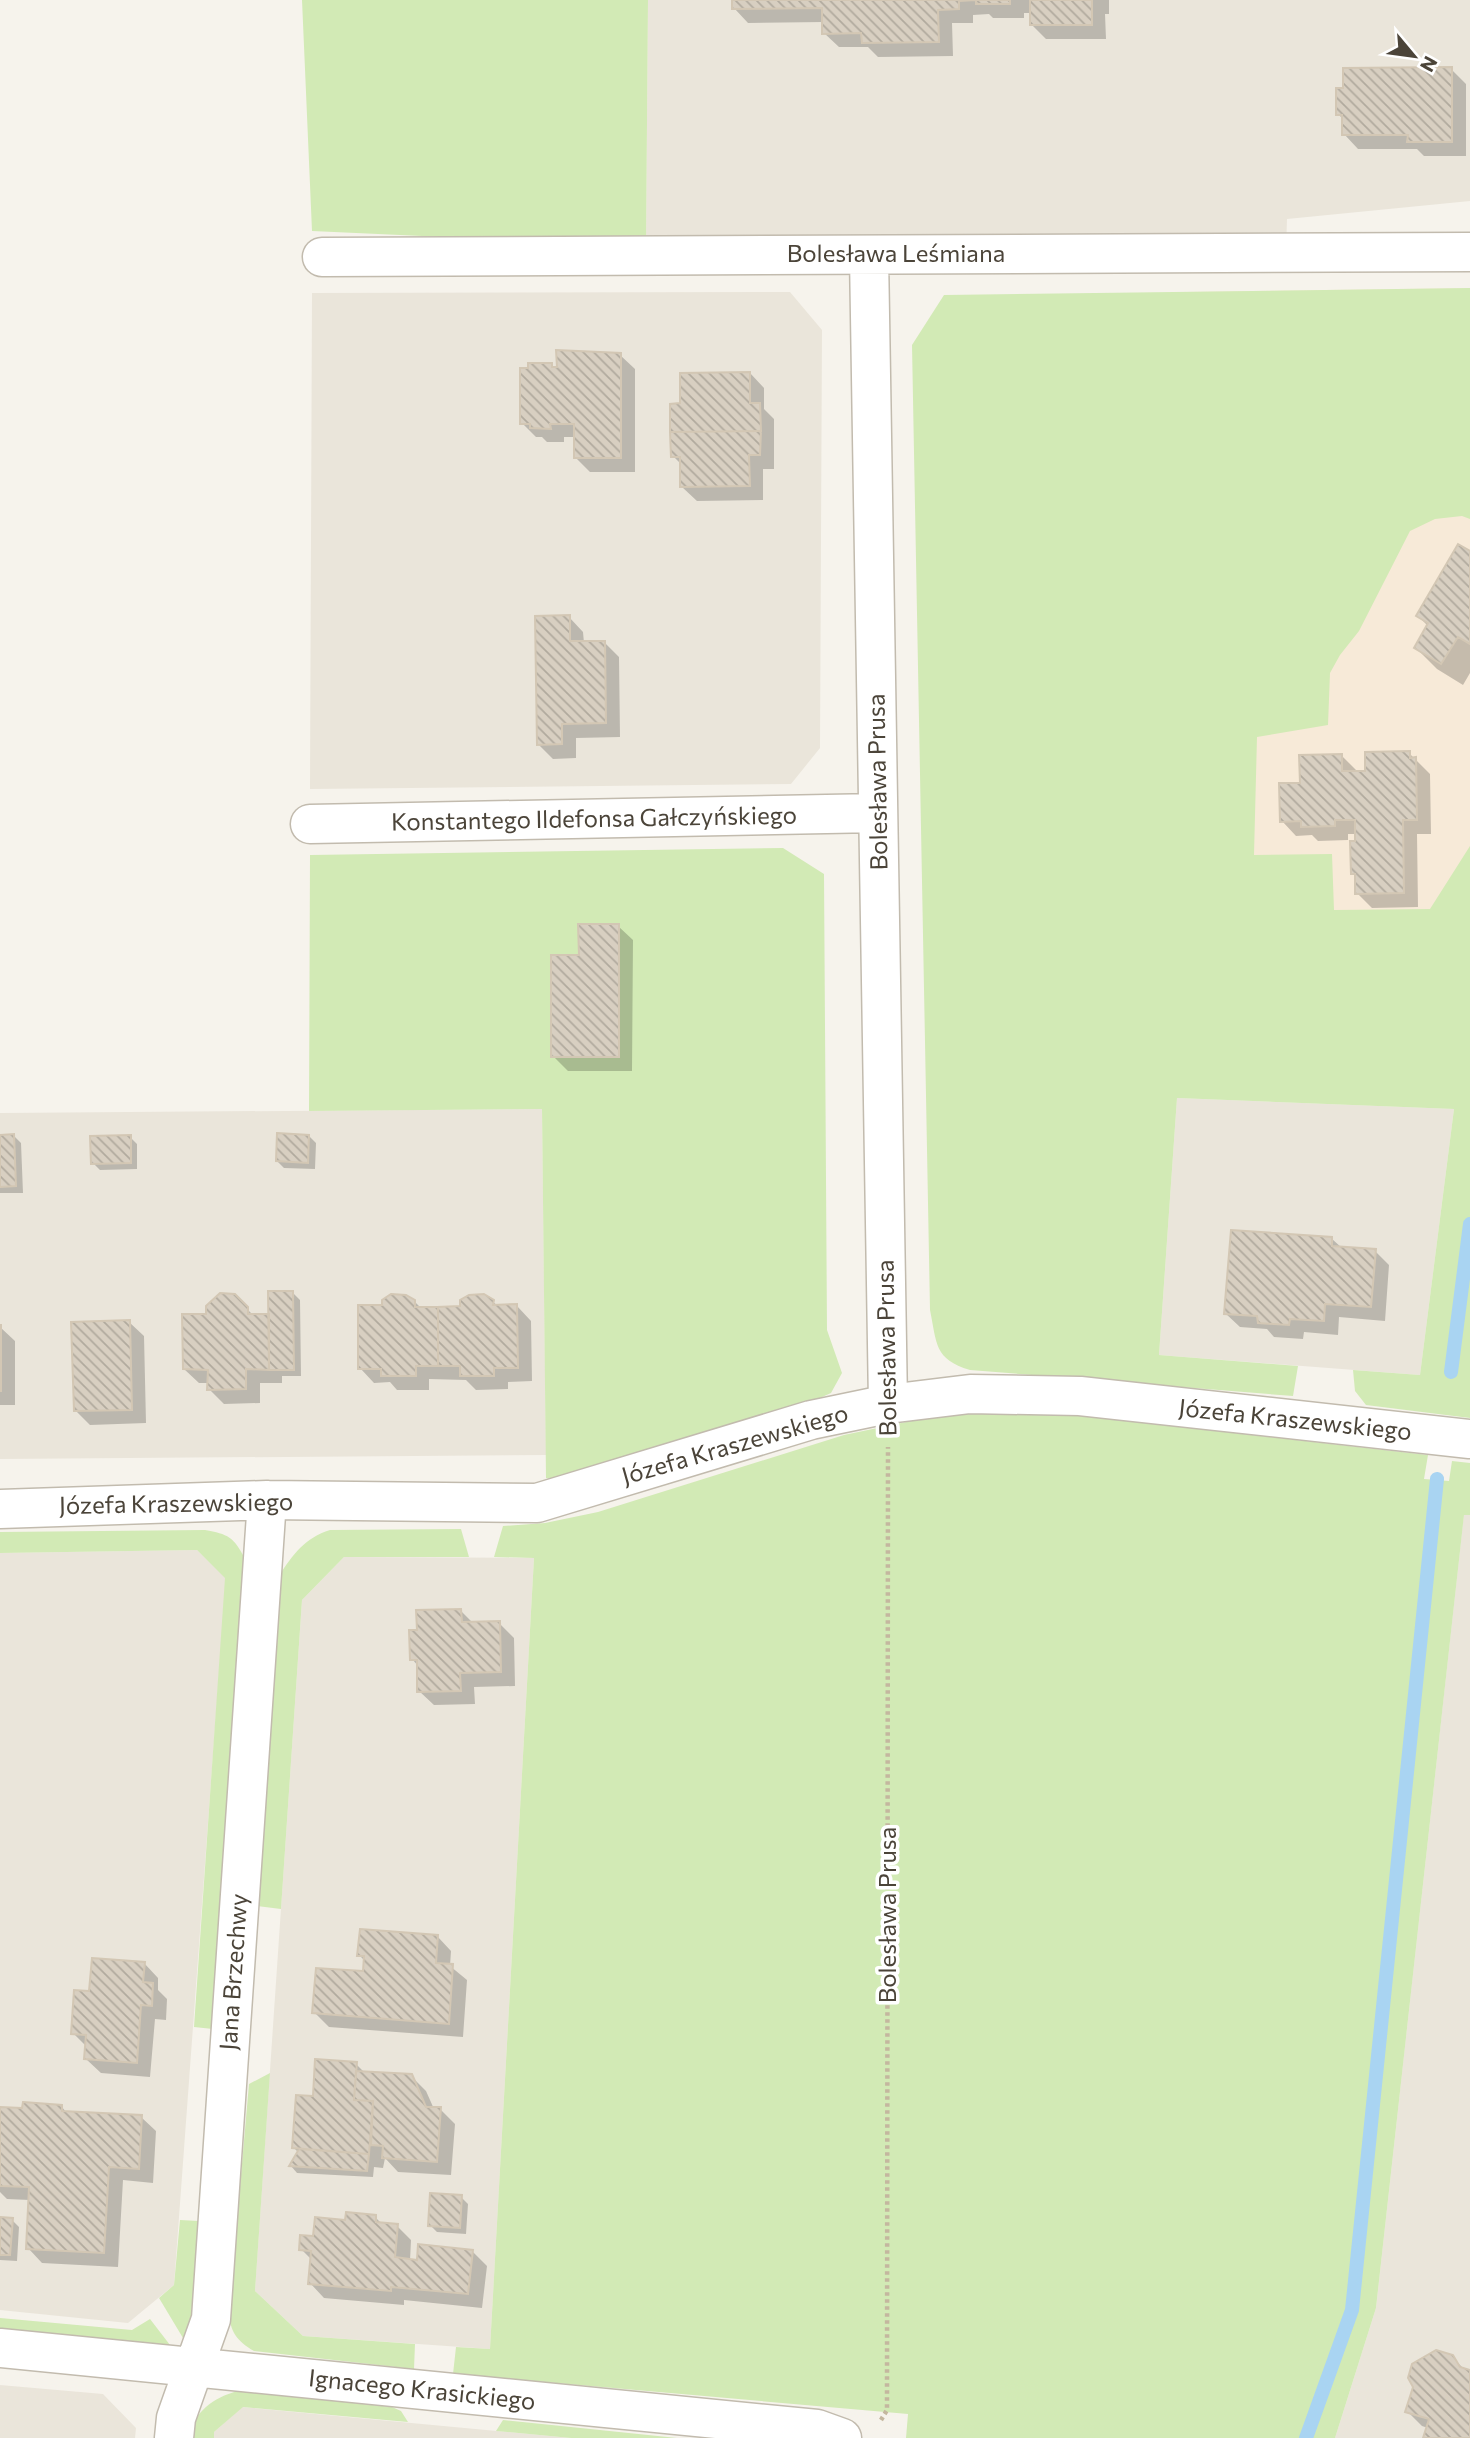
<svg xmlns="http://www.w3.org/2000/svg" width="1470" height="2438" font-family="Commissioner,sans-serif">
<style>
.residential{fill:#eae5da}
.commercial{fill:#f7ead8}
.grass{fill:#d2eab5}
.shadow{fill:#0003}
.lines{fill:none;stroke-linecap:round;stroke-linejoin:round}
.stream{stroke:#a9d4f2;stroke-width:14}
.building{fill:url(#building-back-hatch);stroke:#d3c7b4;stroke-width:2}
.minor-casing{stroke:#c2bbae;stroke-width:41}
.path{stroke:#c4b79f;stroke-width:4.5;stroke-dasharray:3.5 3.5;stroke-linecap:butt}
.minor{stroke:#fff;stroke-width:38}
.labels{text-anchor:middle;stroke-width:7;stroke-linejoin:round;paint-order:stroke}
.street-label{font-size:24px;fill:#4b4439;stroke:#fff}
</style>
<defs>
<pattern id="building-back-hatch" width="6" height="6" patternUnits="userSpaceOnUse" patternTransform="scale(1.75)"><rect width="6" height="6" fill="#d8cfc1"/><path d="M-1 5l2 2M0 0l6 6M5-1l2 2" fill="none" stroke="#b1aa9e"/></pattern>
</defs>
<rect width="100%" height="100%" fill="#f6f3ec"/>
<path class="residential" d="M 648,0 L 1470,0 L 1470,201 L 1287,219 L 1286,250 L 646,246 Z
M 790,292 L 822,330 L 820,748 L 791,784 L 310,789 L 312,293 Z
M 1177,1098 L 1454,1109 L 1420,1375 L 1159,1355 Z
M 542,1109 L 546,1455 L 0,1459 L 0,1113 Z
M 1464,1514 L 1470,1515 L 1470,2438 L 1335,2438 L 1376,2308 Z
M 197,1550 L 226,1578 L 174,2285 L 128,2323 L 0,2310 L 0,1553 Z
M 344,1557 L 534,1558 L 490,2349 L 303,2336 L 255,2291 L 302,1600 Z
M 0,2385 L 103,2394 L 136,2428 L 135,2438 L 0,2438 Z
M 242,2407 L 571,2438 L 214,2438 L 214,2432 Z"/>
<path class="commercial" d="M 1470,288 L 1470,1035 L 1177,1098 L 1186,292 Z"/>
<path class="grass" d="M 302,0 L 648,0 L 646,246 L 312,231 Z
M 1470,288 L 1470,519 L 1462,516 L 1435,519 L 1410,531 L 1359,631 L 1340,655 L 1330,673 L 1328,725 L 1257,737 L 1254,855 L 1332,854 L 1334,910 L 1430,909 L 1470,846 L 1470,1418 L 1366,1405 L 1355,1391 L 1353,1370 L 1420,1375 L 1454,1109 L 1177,1098 L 1159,1355 L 1298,1366 L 1293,1396 L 970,1370 C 934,1359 937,1344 930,1310 L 912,345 L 944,295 Z
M 783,848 L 824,874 L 827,1330 L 842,1373 L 831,1393 L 811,1402 L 557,1481 L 546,1478 L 542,1109 L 309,1111 L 310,855 Z
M 954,1412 L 1078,1415 L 1428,1455 L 1424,1479 L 1449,1481 L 1452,1461 L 1470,1463 L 1470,1515 L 1464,1515 L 1376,2308 L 1335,2438 L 906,2438 L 908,2414 L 453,2374 L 456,2347 L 490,2349 L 534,1558 L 494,1557 L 503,1526 L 545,1523 L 598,1512 L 844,1435 Z
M 461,1529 L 469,1557 L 344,1557 L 302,1600 L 281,1909 L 257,1906 L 279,1576 C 293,1554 305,1538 330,1530 Z
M 205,1530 C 228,1534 234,1537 245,1559 L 213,2029 L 194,2027 L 225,1578 L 197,1550 L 0,1553 L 0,1532 Z
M 270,2073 L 255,2291 L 303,2336 L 415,2344 L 414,2369 L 254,2351 C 237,2341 230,2332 229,2312 L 249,2084 Z
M 180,2220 L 199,2221 L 191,2319 L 183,2338 L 159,2298 L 174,2285 Z
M 0,2318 L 132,2330 L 150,2319 L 170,2345 L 154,2347 L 0,2332 Z
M 237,2391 L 392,2407 L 401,2411 L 408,2422 L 243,2407 L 214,2432 L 214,2438 L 190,2438 C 193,2411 214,2398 237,2391 Z
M 503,2420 L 677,2438 L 571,2438 L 496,2431 Z"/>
<path class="shadow" d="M 734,0 L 1109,0 L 1109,14 L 1105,14 L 1106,39 L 1046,39 L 1032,25 L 1032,13 L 1024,13 L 1024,18 L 993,18 L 989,14 L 973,15 L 973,23 L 952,23 L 953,56 L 878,57 L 868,47 L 839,47 L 824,33 L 824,22 L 748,23 L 734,8 Z
M 1451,69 L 1466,84 L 1466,156 L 1424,156 L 1417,149 L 1358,149 L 1344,134 L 1344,120 L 1338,114 Z
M 620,355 L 635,369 L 635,472 L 590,472 L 576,458 L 576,437 L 564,437 L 564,442 L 547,442 L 542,437 L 536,437 L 522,423 L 551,365 L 555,369 Z
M 750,373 L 764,388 L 764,409 L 774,419 L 774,469 L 763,469 L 763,500 L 697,501 L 682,487 L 682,465 L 673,456 L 682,405 Z
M 1470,553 L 1470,673 L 1463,685 L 1437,669 L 1416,648 L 1428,626 L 1418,616 Z
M 569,617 L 583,632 L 584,643 L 604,642 L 619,657 L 620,737 L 576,738 L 576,758 L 553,759 L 538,744 Z
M 1409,753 L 1430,774 L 1431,834 L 1417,834 L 1418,907 L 1372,908 L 1357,893 L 1357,878 L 1353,873 L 1356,834 L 1348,834 L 1348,840 L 1318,841 L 1312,835 L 1296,836 L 1282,821 L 1302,785 L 1341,755 L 1356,770 L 1356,773 L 1367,773 Z
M 618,926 L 633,940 L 632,1071 L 568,1071 L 553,1056 L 581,956 Z
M 0,1136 L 14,1136 L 21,1143 L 23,1193 L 0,1193 Z
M 309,1136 L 316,1143 L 315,1169 L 284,1168 L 277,1161 Z
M 130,1137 L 137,1144 L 137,1169 L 100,1170 L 93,1163 Z
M 1332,1239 L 1342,1248 L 1375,1251 L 1389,1265 L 1385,1321 L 1339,1317 L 1338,1335 L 1304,1332 L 1303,1339 L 1274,1337 L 1267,1329 L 1240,1327 L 1225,1313 Z
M 293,1293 L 300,1300 L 301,1376 L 282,1376 L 282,1383 L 260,1383 L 260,1403 L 224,1404 L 209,1389 L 209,1383 L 199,1383 L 184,1369 L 208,1316 L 234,1296 L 254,1316 L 270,1316 Z
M 414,1301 L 421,1308 L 462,1308 L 492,1301 L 498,1306 L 517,1306 L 531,1321 L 532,1381 L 508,1382 L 508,1389 L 476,1390 L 466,1380 L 429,1379 L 429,1390 L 397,1390 L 390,1382 L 374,1383 L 360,1368 L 384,1307 Z
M 129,1322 L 144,1336 L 146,1423 L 90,1425 L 75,1410 Z
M 0,1327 L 15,1341 L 15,1405 L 0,1405 Z
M 461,1611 L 474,1624 L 499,1623 L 514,1638 L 515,1686 L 474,1687 L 475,1704 L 434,1705 L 419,1691 L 419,1667 L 412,1659 L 419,1632 Z
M 437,1936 L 451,1951 L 450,1966 L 467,1980 L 463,2037 L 329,2027 L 314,2012 L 365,1973 L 365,1961 L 359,1955 Z
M 144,1963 L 158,1978 L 158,1990 L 167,1999 L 166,2020 L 155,2019 L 150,2077 L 101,2073 L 86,2059 L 87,2047 L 73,2033 Z
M 356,2064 L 365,2073 L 411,2076 L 426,2091 L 434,2109 L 440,2109 L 455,2124 L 451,2175 L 398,2172 L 385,2158 L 383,2168 L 374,2167 L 373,2177 L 297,2173 L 291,2166 L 299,2153 L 294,2148 L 314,2098 Z
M 61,2106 L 67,2113 L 141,2117 L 156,2131 L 153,2183 L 123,2180 L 118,2267 L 42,2263 L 28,2248 L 30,2200 L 7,2199 L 0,2192 L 0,2108 L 24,2110 Z
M 461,2197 L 468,2204 L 466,2234 L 437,2232 L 430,2225 Z
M 375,2217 L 383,2225 L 397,2226 L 411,2240 L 410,2261 L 418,2261 L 472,2251 L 487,2266 L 482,2308 L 404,2300 L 404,2305 L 324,2298 L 310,2283 L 312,2260 L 301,2249 L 314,2238 L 346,2222 Z
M 0,2219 L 12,2220 L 19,2227 L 17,2261 L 0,2260 Z
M 1452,2357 L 1465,2370 L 1470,2371 L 1470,2438 L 1425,2438 L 1428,2428 L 1422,2426 L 1407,2411 L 1415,2387 Z"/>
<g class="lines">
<path class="stream" d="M 1451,1372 L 1470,1224
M 1306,2438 L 1352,2310 L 1437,1479"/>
</g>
<path class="building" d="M 732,0 L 1010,0 L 1010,4 L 976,4 L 976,0 L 959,1 L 959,9 L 938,10 L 939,42 L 862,43 L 861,33 L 822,34 L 822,8 L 732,9 Z
M 1030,0 L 1092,0 L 1092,25 L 1030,25 Z
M 1452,67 L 1452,142 L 1407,142 L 1408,135 L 1342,135 L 1342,115 L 1336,115 L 1336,88 L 1343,88 L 1343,68 Z
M 556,350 L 621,353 L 621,458 L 574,458 L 574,424 L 550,424 L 551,429 L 530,428 L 530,424 L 520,424 L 520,368 L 528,368 L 528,363 L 552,363 L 552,367 L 557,367 Z
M 750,372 L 750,403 L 760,403 L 761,431 L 670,432 L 670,404 L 680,403 L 680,373 Z
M 761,431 L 760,455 L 749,455 L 750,486 L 680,487 L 680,457 L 671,457 L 670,432 Z
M 1458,544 L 1470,551 L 1470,644 L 1458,637 L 1441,664 L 1414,648 L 1428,623 L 1416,616 Z
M 570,615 L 570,641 L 605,641 L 606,723 L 562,724 L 562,744 L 537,745 L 535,616 Z
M 1410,751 L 1410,758 L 1416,757 L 1417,820 L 1403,820 L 1404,893 L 1355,894 L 1355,874 L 1351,874 L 1350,841 L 1355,841 L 1355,820 L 1335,820 L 1335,826 L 1301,827 L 1301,821 L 1280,822 L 1279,783 L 1300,783 L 1299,755 L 1342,754 L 1342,771 L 1365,771 L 1365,752 Z
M 578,924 L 619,924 L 619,1057 L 551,1057 L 551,955 L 579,955 Z
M 277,1133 L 309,1135 L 308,1163 L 276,1161 Z
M 14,1134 L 16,1186 L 0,1187 L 0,1135 Z
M 131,1135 L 131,1163 L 91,1164 L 90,1136 Z
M 1231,1230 L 1332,1237 L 1332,1246 L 1376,1249 L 1371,1307 L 1325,1304 L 1324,1321 L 1290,1319 L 1289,1325 L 1258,1323 L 1257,1316 L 1224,1314 Z
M 268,1291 L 293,1291 L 294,1370 L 269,1370 Z
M 220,1293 L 235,1294 L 248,1307 L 248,1314 L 269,1314 L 269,1370 L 246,1369 L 246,1389 L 207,1390 L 208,1370 L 183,1369 L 182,1314 L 206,1314 L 206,1306 Z
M 391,1294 L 406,1295 L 415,1300 L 415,1307 L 438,1307 L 438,1366 L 416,1366 L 416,1376 L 381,1376 L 381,1369 L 358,1369 L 358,1305 L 382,1305 L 382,1300 Z
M 484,1294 L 494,1300 L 493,1305 L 517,1304 L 518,1368 L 494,1368 L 494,1376 L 460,1376 L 460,1366 L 438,1366 L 438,1307 L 460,1306 L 460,1300 L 469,1295 Z
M 130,1320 L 132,1410 L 74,1411 L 71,1322 Z
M 0,1325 L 1,1325 L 1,1391 L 0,1391 Z
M 461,1609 L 462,1622 L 500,1621 L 501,1672 L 460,1673 L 461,1691 L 417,1692 L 417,1660 L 410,1660 L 409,1630 L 417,1630 L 416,1610 Z
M 360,1929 L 438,1935 L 436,1963 L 453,1964 L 449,2024 L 312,2013 L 316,1968 L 363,1971 L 364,1956 L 357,1956 Z
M 92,1958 L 145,1962 L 143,1982 L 153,1983 L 152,2006 L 141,2005 L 137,2063 L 84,2059 L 86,2035 L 71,2034 L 74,1990 L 89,1991 Z
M 315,2059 L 357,2062 L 354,2100 L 373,2101 L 369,2154 L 292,2148 L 296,2095 L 313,2096 Z
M 356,2071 L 412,2074 L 426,2107 L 441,2107 L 437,2162 L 382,2158 L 383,2146 L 371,2145 L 373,2101 L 354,2100 Z
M 23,2102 L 62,2105 L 62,2111 L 142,2115 L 139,2169 L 109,2167 L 104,2253 L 26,2249 L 29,2187 L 0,2186 L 0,2107 L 22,2108 Z
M 299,2149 L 369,2154 L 367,2171 L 289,2166 Z
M 430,2193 L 462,2195 L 460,2228 L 428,2226 Z
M 346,2212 L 376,2215 L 376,2222 L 398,2224 L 395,2257 L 417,2260 L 418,2244 L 473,2250 L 468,2294 L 391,2287 L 391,2291 L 308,2284 L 311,2251 L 299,2250 L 300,2235 L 313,2236 L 315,2217 L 345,2220 Z
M 0,2217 L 13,2218 L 10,2255 L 0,2255 Z
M 1436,2350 L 1453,2355 L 1460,2367 L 1470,2370 L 1470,2438 L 1423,2438 L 1429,2419 L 1405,2412 L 1413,2387 L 1408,2378 L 1412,2364 Z"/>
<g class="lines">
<g class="minor-casing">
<path id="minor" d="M 869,255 L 888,1404
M 322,257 L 1470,252
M 310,824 L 878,813
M 0,1509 L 267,1500 L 537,1503 L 811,1420 L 888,1404 L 970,1394 L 1080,1396 L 1470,1439
M 0,2348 L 817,2429 L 842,2438
M 174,2438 L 176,2418 L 211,2319 L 267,1500"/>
</g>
<path class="path" d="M 881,2420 L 887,2410 L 888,1447"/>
<use href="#minor" class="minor"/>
</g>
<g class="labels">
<g class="street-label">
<text x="896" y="262">Bolesława Leśmiana</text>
<text transform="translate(878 782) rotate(-91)" y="8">Bolesława Prusa</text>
<text transform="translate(594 819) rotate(-1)" y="8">Konstantego Ildefonsa Gałczyńskiego</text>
<text transform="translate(887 1348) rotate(-91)" y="8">Bolesława Prusa</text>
<text transform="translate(1295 1420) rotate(6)" y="8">Józefa Kraszewskiego</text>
<text transform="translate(735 1445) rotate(-16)" y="8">Józefa Kraszewskiego</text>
<text transform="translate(176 1504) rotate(-1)" y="8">Józefa Kraszewskiego</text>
<text transform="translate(888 1915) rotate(-90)" y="8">Bolesława Prusa</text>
<text transform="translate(234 1972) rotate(-86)" y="8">Jana Brzechwy</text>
<text transform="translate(422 2390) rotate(6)" y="8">Ignacego Krasickiego</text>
</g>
</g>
<g transform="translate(1414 56) rotate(119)" stroke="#ffffff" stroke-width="5" paint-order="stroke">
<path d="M0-5L12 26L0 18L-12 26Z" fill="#4b4439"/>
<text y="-10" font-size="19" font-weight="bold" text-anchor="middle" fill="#4b4439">N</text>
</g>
</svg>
